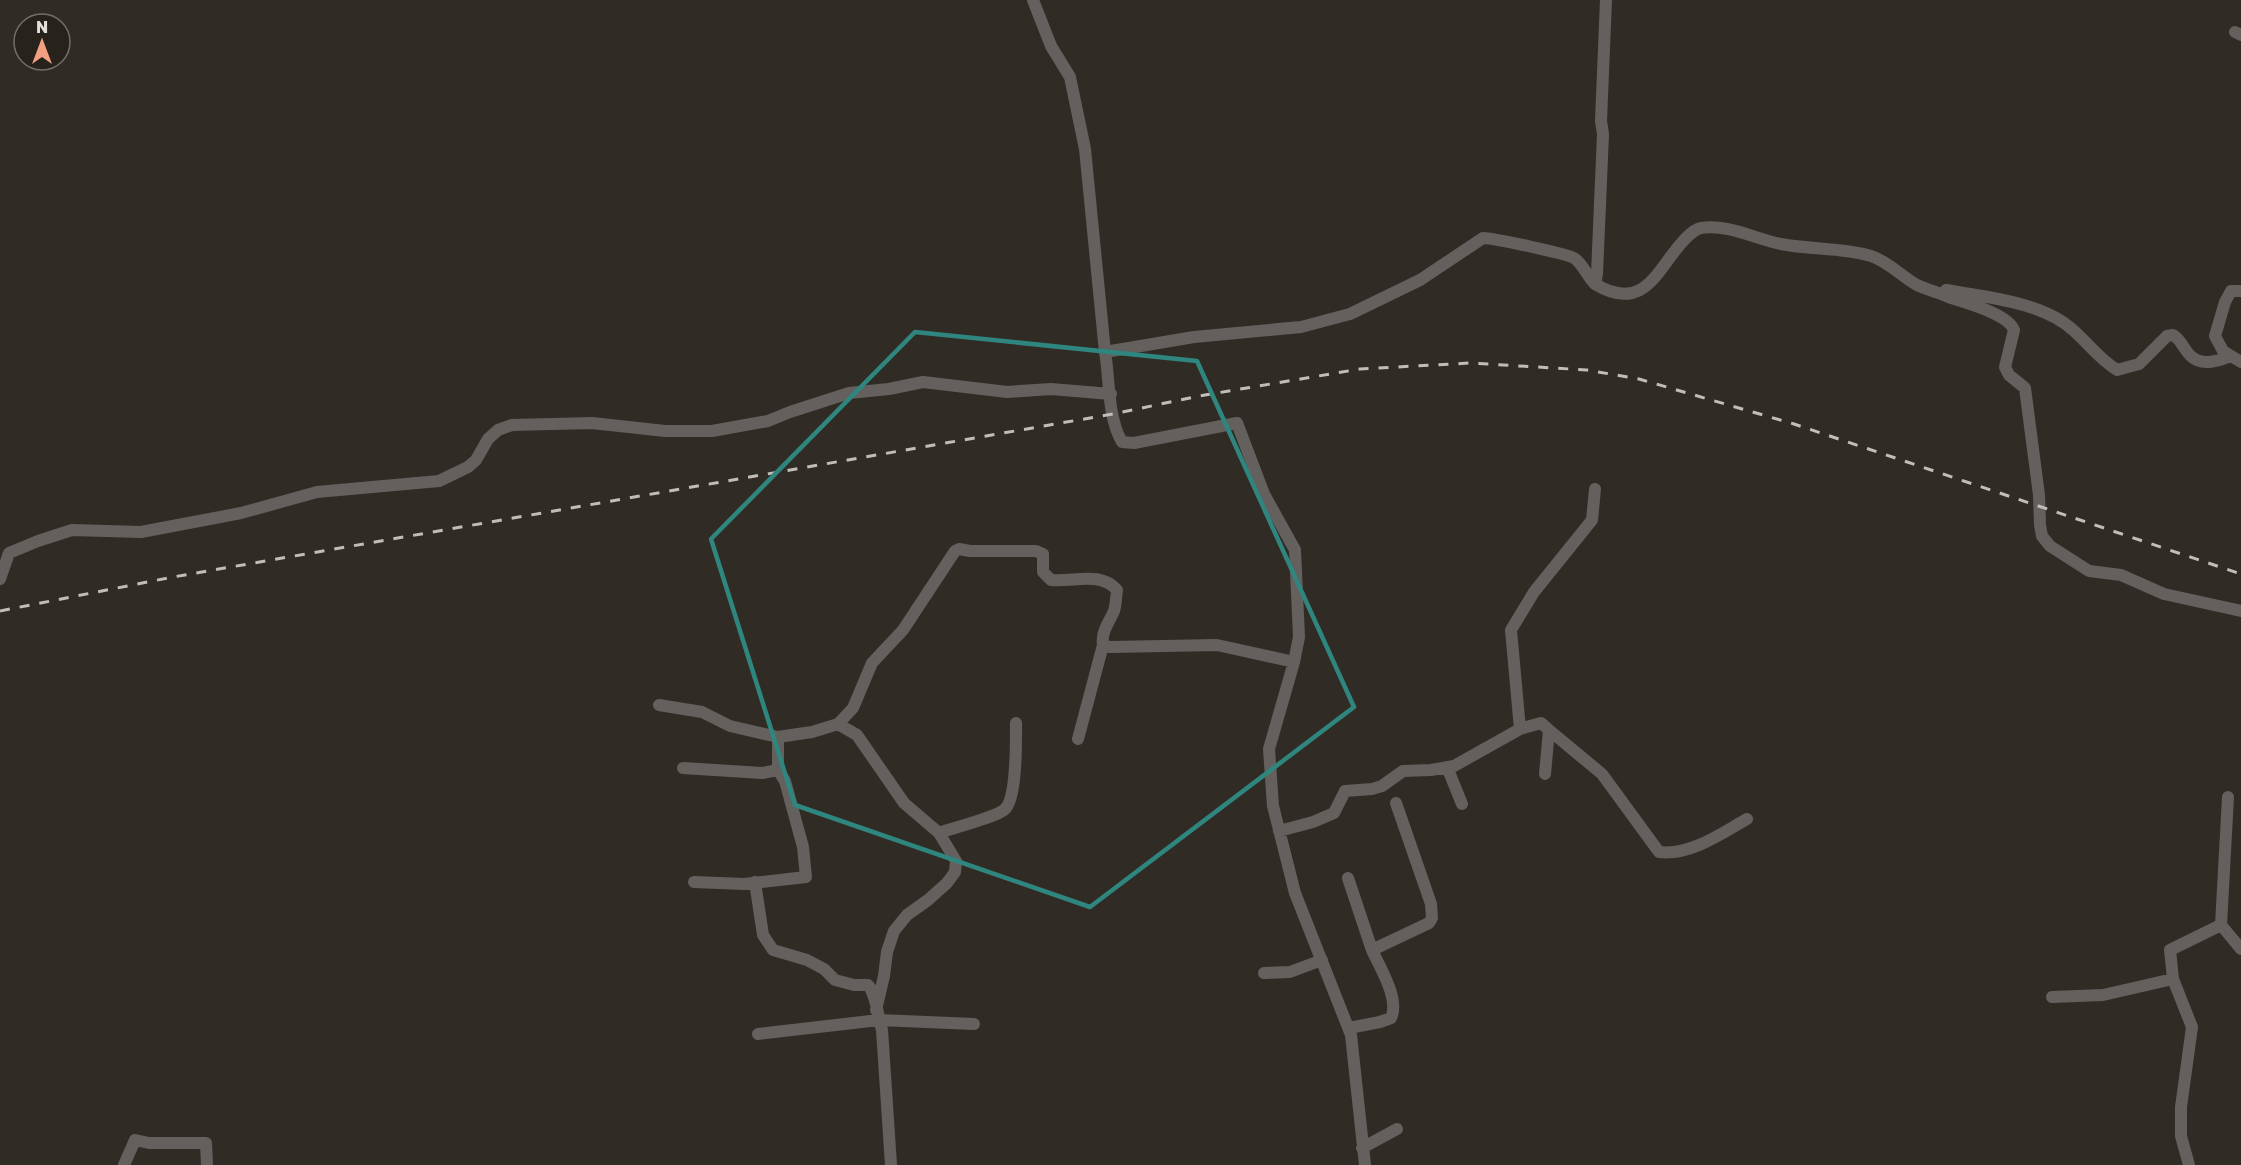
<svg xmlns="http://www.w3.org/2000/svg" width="2241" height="1165" font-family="'Golos Text',sans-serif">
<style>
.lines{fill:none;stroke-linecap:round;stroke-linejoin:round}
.minor{stroke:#64605e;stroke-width:12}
.rail{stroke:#c1beba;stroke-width:3;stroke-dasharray:10 10;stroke-linecap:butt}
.marked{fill:none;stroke:#2f867e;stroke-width:4.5;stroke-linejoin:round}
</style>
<rect width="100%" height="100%" fill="#302c25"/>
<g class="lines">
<path class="minor" d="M 1033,0 L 1051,46 L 1070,77 L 1085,149 L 1105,352 L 1194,337 L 1301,327 L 1350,314 L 1420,280 L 1483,238 C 1493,238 1568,254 1574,258 C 1583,264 1587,276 1595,284 L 1597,274 L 1603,134 L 1601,121 L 1606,0
M 2235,32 L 2241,35
M 1595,284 C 1646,315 1658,266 1686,238 C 1690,234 1695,229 1701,228 C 1729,224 1755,239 1781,244 C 1811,250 1842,247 1871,256 C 1889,262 1901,276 1917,285 C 1928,290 1940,293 1951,298 C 1967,303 2008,314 2014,330 L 2005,367 L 2009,375 L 2025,388 L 2039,495 L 2040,525 L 2042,536 L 2050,546 L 2089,571 L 2121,575 L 2164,594 L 2241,611
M 1946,290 C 1985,297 2043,302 2073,330 C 2089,344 2099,359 2117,370 L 2139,364 L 2167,336 L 2173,335 C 2182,340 2184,351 2192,357 C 2202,366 2220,361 2230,356
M 2241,291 L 2231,291 L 2225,302 L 2215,336 L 2223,351 L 2241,362
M 1105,352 C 1110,380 1107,416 1122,442 L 1134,443 L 1237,423 L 1264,494 L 1295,550 L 1299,637 L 1294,662 L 1269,749 L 1273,806 L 1295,893 L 1351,1035 L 1365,1165
M 0,579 L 9,553 L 38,541 L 72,530 L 141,532 L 241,513 L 317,492 L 439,481 L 468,467 L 476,460 L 488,439 L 498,430 L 512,425 L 592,423 L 665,431 L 712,431 L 768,421 L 790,412 L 849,393 L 889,389 L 923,382 L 1007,392 L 1051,389 L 1111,394
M 659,705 L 702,712 L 730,726 L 778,737 L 812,732 L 838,724 L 853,708 L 872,663 L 903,630 L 955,551 L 959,549 L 970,551 L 1036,551 L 1043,554 L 1043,572 L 1051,580 C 1075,582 1100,571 1117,590 C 1116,597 1116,605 1114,611 C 1109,623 1101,631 1103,645 L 1110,647 L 1217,645 L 1294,662
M 838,724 L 857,735 L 904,803 L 939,833 L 956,861 L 955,872 L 947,883 L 928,900 L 907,915 L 894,931 L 887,952 L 884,976 L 876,1010
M 1520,729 L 1511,630 L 1534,592 L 1592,520 L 1595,489
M 1549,730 L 1602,774 L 1659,852 C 1690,856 1722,833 1747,819
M 1078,739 L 1103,645
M 1447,767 L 1462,804
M 683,768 L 762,773 L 778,770
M 2228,797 L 2221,925 L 2241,949
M 1279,831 L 1313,822 L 1334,813 L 1345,791 L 1372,789 L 1382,786 L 1403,771 L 1431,770 L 1454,766 L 1520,729 L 1541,723 L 1549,730 L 1545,774
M 939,833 C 952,828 999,817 1006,808 C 1017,794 1016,741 1016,723
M 1348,878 L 1372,950
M 694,882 L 744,884 L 806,877 L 803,847 L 785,781 L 778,770 L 778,737
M 755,882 L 763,935 L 773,950 L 807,960 L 824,969 L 835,980 L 854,985 L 868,985 C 876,994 878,1017 882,1030 L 891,1165
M 1264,973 L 1290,972 L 1322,960
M 2052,997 L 2103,995 L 2173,979
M 1349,1028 L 1380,1022 L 1391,1018 C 1400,999 1380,968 1372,950 L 1429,923 L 1432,918 L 1431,904 L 1396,803
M 758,1034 L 879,1020 L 974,1024
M 1362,1148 L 1397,1129
M 124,1165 L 135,1140 L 149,1143 L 206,1143 L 207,1165
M 2189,1165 L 2181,1136 L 2181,1107 L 2192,1027 L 2173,979 L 2170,950 L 2221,925"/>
<path class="rail" d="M 0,611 L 173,577 L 1113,414 L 1199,396 L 1360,369 L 1470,363 L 1587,370 L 1639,379 L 1794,424 L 2241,574"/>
</g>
<path class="marked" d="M 915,332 L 1197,361 L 1354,707 L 1090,907 L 795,805 L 711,539 Z"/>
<g transform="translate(42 42)"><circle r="28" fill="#27231c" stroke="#726f69" stroke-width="1.5"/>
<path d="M0-4.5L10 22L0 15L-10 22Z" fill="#f2a081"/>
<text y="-9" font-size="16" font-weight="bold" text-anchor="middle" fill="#e3e0dc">N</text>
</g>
</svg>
